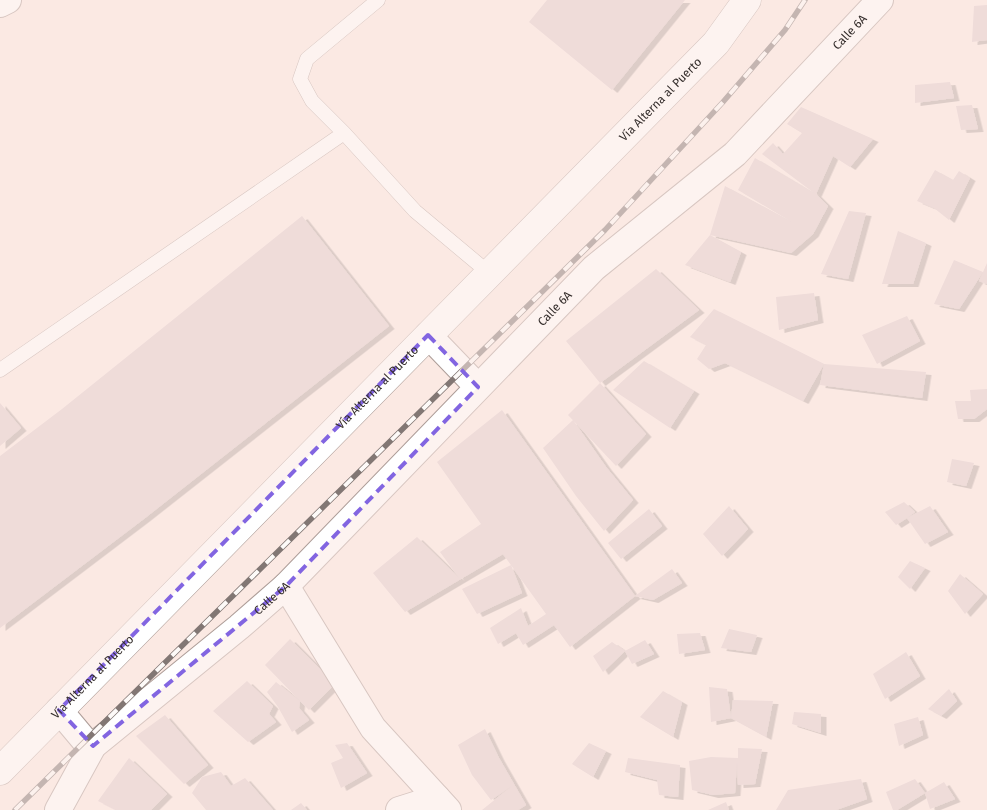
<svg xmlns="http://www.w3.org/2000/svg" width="987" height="810" font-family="'Fira Sans',sans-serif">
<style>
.building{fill:#dfcccd;filter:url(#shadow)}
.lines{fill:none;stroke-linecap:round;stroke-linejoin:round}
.lane-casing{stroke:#ad9d98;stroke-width:15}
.street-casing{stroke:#ad9d98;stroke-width:28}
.primary-casing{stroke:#ad9d98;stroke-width:29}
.lane{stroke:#fff;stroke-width:14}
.street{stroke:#fff;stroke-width:26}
.primary{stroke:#fff;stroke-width:28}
.rail-casing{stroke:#827774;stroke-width:5.5}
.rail{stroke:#fdfaf8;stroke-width:4;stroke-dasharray:11;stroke-linecap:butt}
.marked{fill:none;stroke:#8265e1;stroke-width:4;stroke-dasharray:10 6;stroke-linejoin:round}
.labels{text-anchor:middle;stroke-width:4;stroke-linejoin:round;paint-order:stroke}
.street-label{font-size:12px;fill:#352e2c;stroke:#fdfaf8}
</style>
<defs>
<filter id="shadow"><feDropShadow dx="5.5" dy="3" stdDeviation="0" flood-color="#0004"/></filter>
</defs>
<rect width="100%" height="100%" fill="#fbe9e3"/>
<path class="building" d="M 547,0 L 685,0 L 612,90 L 529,22 Z
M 987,5 L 987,40 L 972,42 L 974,6 Z
M 950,82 L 954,98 L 915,103 L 915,85 Z
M 972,105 L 978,129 L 961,130 L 956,106 Z
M 801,107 L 873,139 L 850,167 L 833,156 L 816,194 L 828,206 L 813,234 L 791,253 L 710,235 L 725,186 L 792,222 L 738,190 L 755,158 L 814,193 L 762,154 L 773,143 L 783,154 L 802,133 L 787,124 Z
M 935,170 L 953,180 L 959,171 L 970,178 L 949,220 L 934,208 L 917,201 Z
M 849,211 L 866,213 L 848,279 L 821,274 Z
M 302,216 L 389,326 L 145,518 L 0,628 L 0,456 L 62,409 Z
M 898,231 L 926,243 L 913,284 L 882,284 Z
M 710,235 L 741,252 L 730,282 L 685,265 Z
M 954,260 L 983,272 L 959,309 L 934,304 Z
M 987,263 L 987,284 L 979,281 Z
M 656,269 L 699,310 L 600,383 L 566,341 Z
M 814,293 L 818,320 L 779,330 L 776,297 Z
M 714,309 L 824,364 L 803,401 L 725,363 L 709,369 L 697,359 L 706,345 L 690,337 Z
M 907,316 L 920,341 L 877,364 L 862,335 Z
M 644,361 L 694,391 L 670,428 L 613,390 Z
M 824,364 L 926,372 L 922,398 L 820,385 Z
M 600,383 L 646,434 L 616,466 L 568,415 Z
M 987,389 L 987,409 L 974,419 L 958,419 L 955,401 L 971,401 L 970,390 Z
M 0,403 L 21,428 L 0,446 Z
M 502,410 L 635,596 L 570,647 L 554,625 L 523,645 L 516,633 L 498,644 L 490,628 L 521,608 L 528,626 L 546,614 L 503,554 L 405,612 L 373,573 L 417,537 L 459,578 L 440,552 L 481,524 L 437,462 Z
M 573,420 L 606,467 L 633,500 L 604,531 L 576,496 L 543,448 Z
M 952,459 L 974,463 L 966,486 L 947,482 Z
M 904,502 L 915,512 L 907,518 L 930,506 L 948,532 L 925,544 L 907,518 L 896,525 L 885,512 Z
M 729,506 L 748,529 L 722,556 L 703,534 Z
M 649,509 L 662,526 L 621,559 L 608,543 Z
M 910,561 L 925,568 L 910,589 L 898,577 Z
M 511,565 L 522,593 L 477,614 L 462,589 Z
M 672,569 L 682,583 L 653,600 L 635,596 Z
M 960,574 L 983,594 L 965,614 L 948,591 Z
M 729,629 L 757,635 L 751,652 L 721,648 Z
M 700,633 L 705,650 L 679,654 L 677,634 Z
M 290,639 L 335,684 L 309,710 L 300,701 L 299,708 L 309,720 L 292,732 L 278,707 L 267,692 L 276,682 L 300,701 L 265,665 Z
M 645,640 L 654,654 L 632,664 L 625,651 L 603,672 L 593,656 L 612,642 L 625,651 Z
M 906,652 L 920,676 L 885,699 L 873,674 Z
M 247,681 L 273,706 L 269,714 L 276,722 L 248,742 L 213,711 Z
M 709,687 L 727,689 L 731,718 L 733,700 L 773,701 L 766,737 L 731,718 L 711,722 Z
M 949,689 L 957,701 L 941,716 L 928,709 Z
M 663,691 L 682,702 L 673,737 L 640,717 Z
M 794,712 L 821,714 L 821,733 L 792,724 Z
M 165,715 L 208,765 L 184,784 L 136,736 Z
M 918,717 L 923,735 L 899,746 L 894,724 Z
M 485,729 L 499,758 L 526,805 L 518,810 L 482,810 L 512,786 L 491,800 L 472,775 L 458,745 Z
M 347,743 L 367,773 L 341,788 L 331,763 L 343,758 L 335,745 Z
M 589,743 L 606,751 L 593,777 L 572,764 Z
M 738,748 L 762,749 L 755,784 L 738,785 L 737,763 L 735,793 L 713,795 L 692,790 L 689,761 L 711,757 L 738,758 Z
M 129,758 L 167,794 L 151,810 L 116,810 L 98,801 Z
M 628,758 L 680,765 L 678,797 L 659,795 L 657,780 L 625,772 Z
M 221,772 L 231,786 L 245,778 L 273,810 L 206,810 L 192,793 L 202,777 Z
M 861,779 L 867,799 L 836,810 L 776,810 L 788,790 Z
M 915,779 L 925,793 L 897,810 L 893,810 L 886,792 Z
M 944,782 L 955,799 L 930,809 L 925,793 Z
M 726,802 L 729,810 L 708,810 Z
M 301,803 L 307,810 L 291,810 Z"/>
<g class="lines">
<g class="lane-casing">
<path id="lane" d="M 378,0 L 307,59 L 300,79 L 312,101 L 344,133 L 415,211 L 489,273
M 0,370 L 344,133"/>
</g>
<g class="street-casing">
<g id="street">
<path d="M 0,4 L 8,0"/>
<path d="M 428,335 L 478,387"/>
<path d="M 286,586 L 373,728 L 448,810"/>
<path d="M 59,710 L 85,741 L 93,746"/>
<path id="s1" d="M 58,810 L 93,746 L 239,627 L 286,586 L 594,268 L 735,154 L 880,0"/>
<path d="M 399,810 L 437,798"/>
</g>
</g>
<g class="primary-casing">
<g id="primary">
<path id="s2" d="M 0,771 L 716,43 L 747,0"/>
</g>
</g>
<use href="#lane" class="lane"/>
<use href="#street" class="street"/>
<use href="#primary" class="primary"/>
<g class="rail-casing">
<path id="rail" d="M 15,810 L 605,230 L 723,102 L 785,30 L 805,0"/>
</g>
<use href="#rail" class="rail"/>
</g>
<path d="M0 0H987V810H0ZM 428,335 L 478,387 L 286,586 L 93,746 L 59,710 Z" fill="#fbe9e3" fill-opacity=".55" fill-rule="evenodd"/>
<path class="marked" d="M 428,335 L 478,387 L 286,586 L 93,746 L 59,710 Z"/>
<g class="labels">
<g class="street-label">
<text dy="4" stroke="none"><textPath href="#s1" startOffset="1115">Calle 6A</textPath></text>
<text dy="4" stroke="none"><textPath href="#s2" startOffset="942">Vía Alterna al Puerto</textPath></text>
<text dy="4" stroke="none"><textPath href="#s1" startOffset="710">Calle 6A</textPath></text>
<text dy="4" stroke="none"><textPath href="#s2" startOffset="538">Vía Alterna al Puerto</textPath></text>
<text dy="4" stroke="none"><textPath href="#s1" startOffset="305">Calle 6A</textPath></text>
<text dy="4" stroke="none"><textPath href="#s2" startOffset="132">Vía Alterna al Puerto</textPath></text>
</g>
</g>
</svg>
